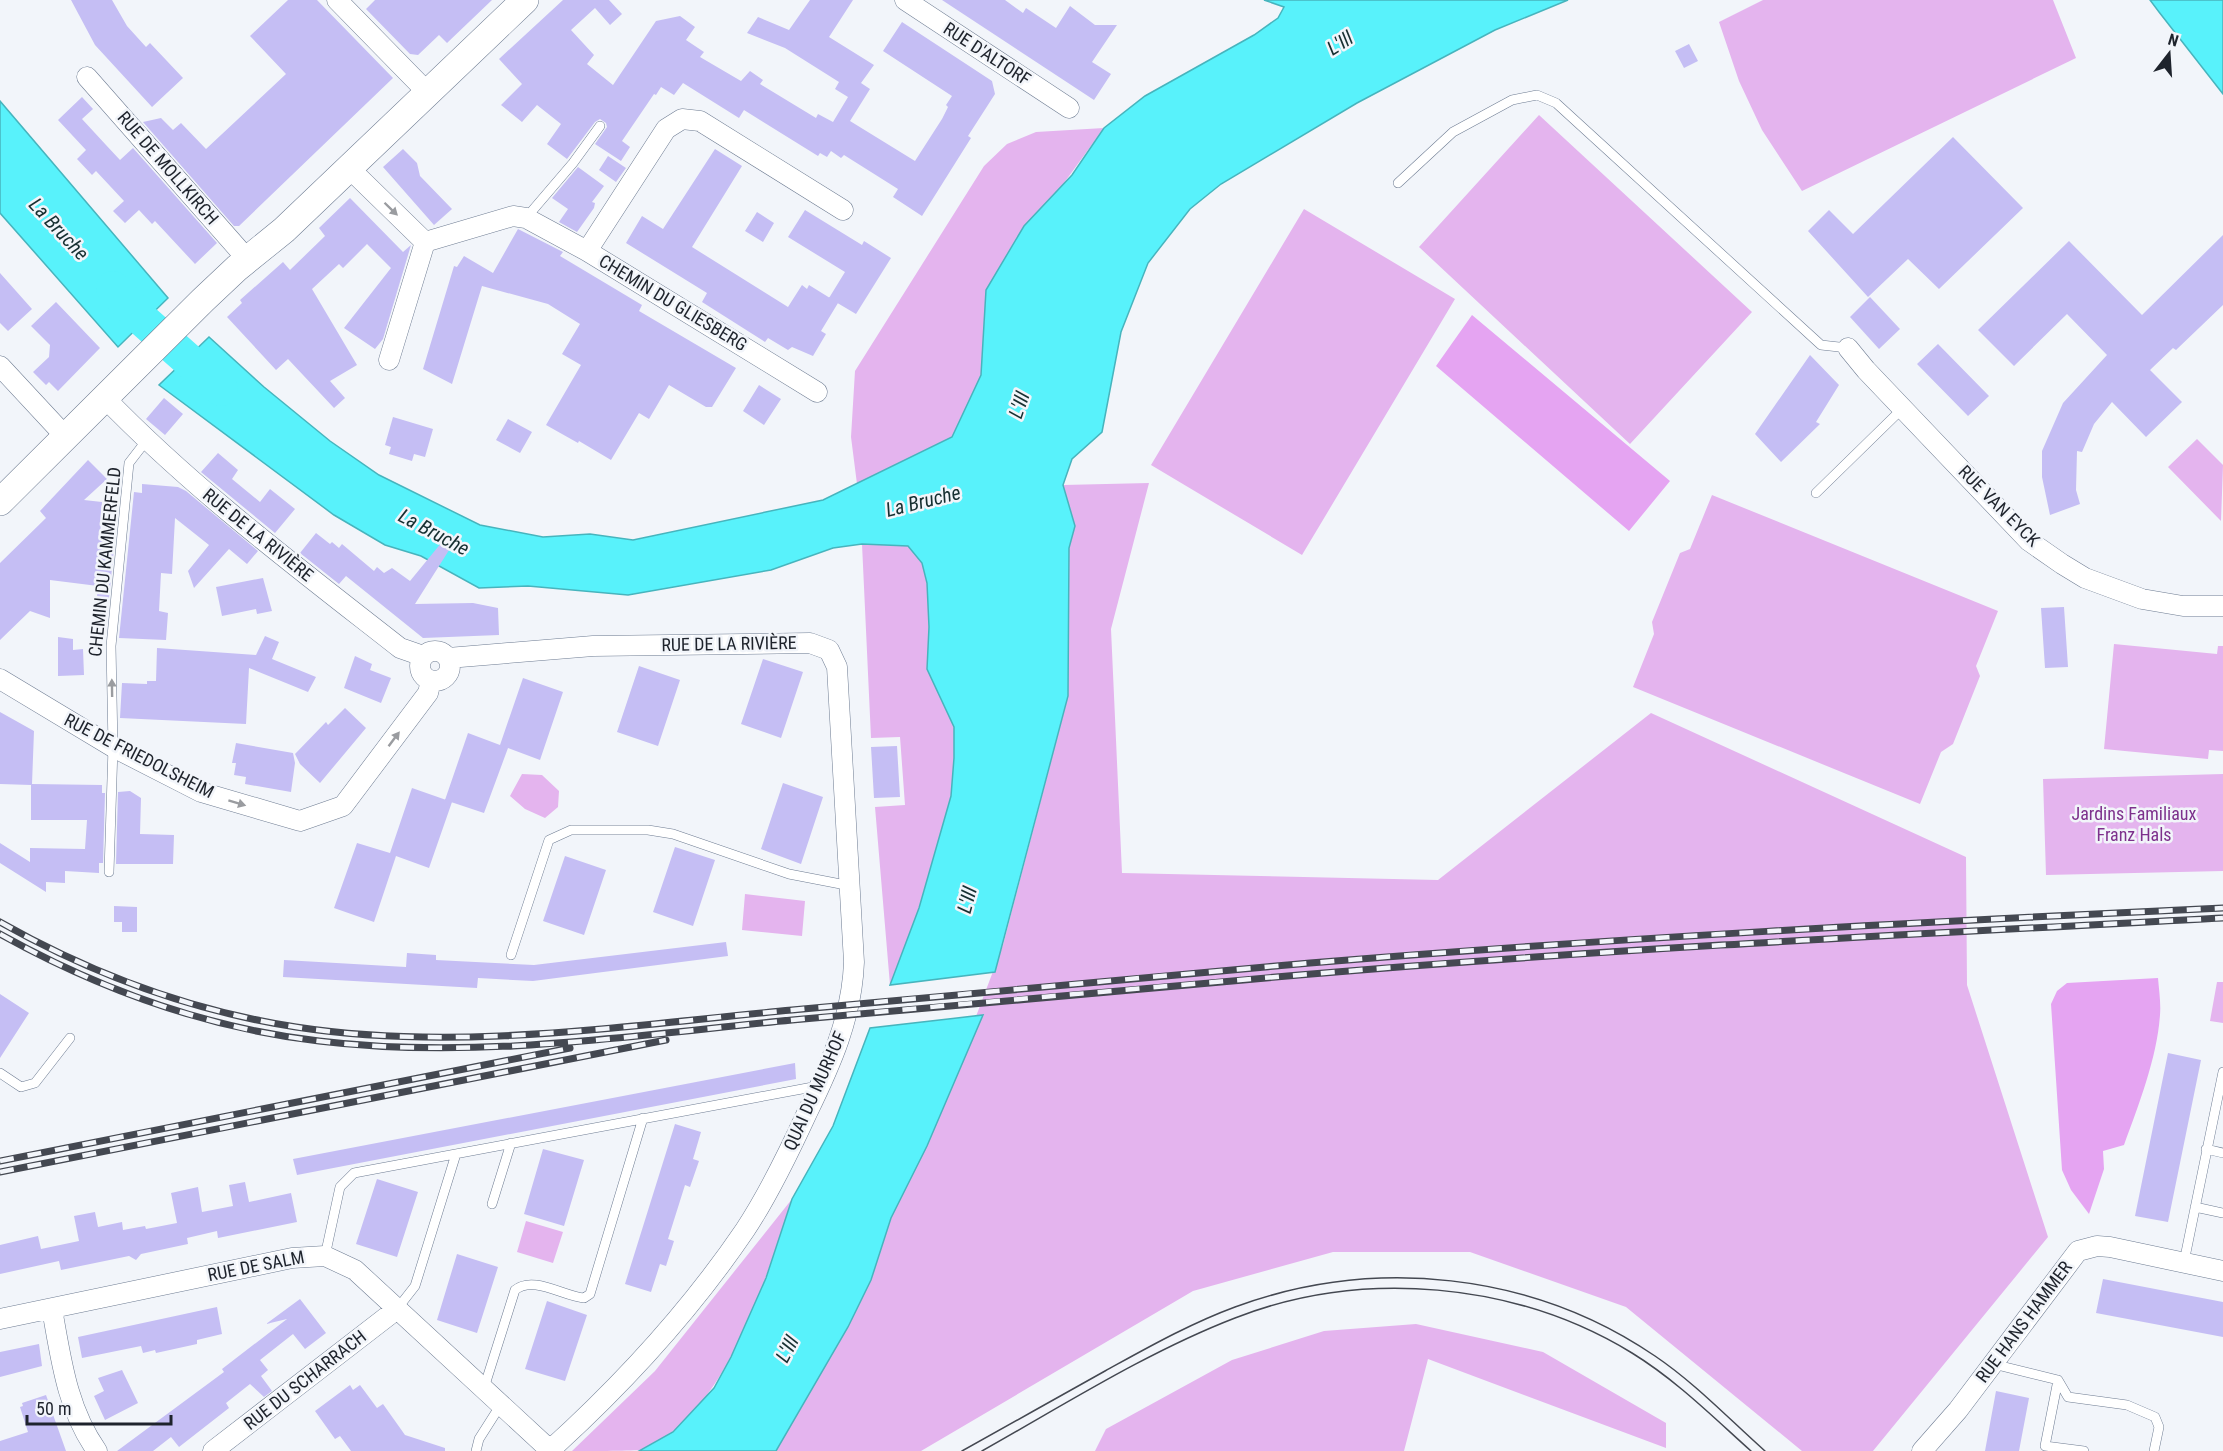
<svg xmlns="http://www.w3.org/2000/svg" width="2223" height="1451" font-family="'Roboto Condensed',sans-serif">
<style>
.green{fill:#e4b4ee}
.forest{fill:#e5a4f2}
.water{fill:#58f2fb;stroke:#47b4bd;stroke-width:1.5}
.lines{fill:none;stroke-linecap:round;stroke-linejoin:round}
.river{stroke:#58f2fb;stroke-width:34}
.building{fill:#c5bef4}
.service-casing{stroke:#6e7c92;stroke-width:10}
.minor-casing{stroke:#6e7c92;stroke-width:21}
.secondary-casing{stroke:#6e7c92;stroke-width:28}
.service{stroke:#fff;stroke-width:9}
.minor{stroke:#fff;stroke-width:20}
.secondary{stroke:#fff;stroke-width:27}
.tram{stroke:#444851;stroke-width:1.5}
.rail-casing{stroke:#444851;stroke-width:7}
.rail{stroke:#f2f5fa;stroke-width:4.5;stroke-dasharray:14;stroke-linecap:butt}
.oneway{fill:#9a9ca0}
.labels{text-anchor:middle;stroke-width:5;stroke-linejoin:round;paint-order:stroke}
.street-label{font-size:18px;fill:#1e232c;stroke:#f2f5fa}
.park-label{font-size:18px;fill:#7d318c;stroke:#f2f5fa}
.water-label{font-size:20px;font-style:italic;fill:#162f31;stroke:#f2f5fa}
</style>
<rect width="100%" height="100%" fill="#f2f5fa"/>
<path class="green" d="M 1763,0 L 2053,0 L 2076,58 L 1802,191 L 1762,130 L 1739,81 L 1719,22 Z
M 1539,115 L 1752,312 L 1630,444 L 1419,247 Z
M 1104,128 L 986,290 L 981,375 L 952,437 L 857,484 L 851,437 L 855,371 L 984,166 L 1007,144 L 1036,132 Z
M 1304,209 L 1455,299 L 1302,555 L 1151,465 Z
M 2197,439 L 2223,465 L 2221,521 L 2168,467 Z
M 1149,483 L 1111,629 L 1122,873 L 1438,880 L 1651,713 L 1966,857 L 1967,985 L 2048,1237 L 1873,1451 L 1802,1451 L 1626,1307 L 1470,1252 L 1333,1252 L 1193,1291 L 921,1451 L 776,1451 L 848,1327 L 871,1280 L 891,1218 L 927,1146 L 1003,945 L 1068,696 L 1069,548 L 1075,526 L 1063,485 Z
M 1712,495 L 1998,611 L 1976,666 L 1980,676 L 1953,744 L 1941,752 L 1920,804 L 1633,687 L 1654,634 L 1652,622 L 1680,553 L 1690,549 Z
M 862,544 L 908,546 L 922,562 L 927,584 L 929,627 L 927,669 L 954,727 L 954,758 L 951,796 L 919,908 L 890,985 L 875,807 L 905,805 L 900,737 L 871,738 Z
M 2114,644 L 2217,654 L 2218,646 L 2223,646 L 2223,751 L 2209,750 L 2208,759 L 2104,749 Z
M 522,774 L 542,775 L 559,791 L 558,807 L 545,818 L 525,809 L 510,796 Z
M 2223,774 L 2223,871 L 2046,875 L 2043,779 Z
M 745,894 L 805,901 L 802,936 L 742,930 Z
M 2217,982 L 2223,982 L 2223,1023 L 2210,1021 Z
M 792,1199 C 766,1278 726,1417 641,1450 C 626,1451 589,1451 572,1451 L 655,1371 Z
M 526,1221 L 563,1232 L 553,1263 L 517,1252 Z
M 1416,1324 L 1543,1352 L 1666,1423 L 1666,1448 L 1428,1359 L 1404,1451 L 1095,1451 L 1106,1429 L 1232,1360 L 1324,1331 Z"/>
<path class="forest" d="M 1472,315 L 1670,481 L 1629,531 L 1436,366 Z
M 2158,978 C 2159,990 2161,1003 2160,1015 C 2157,1058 2139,1104 2124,1145 L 2103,1151 L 2104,1169 L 2089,1214 L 2071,1190 L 2062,1170 L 2051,1004 L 2057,991 L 2067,983 Z"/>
<path class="water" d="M 1264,0 L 1568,0 L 1495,30 L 1357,103 L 1221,184 L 1190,209 L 1148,263 L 1121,332 L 1102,432 L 1072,459 L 1063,485 L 1075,526 L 1069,548 L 1068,696 L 995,972 L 890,985 L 919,908 L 951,796 L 954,758 L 954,727 L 927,669 L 929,627 L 927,583 L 922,563 L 908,546 L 862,544 L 833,548 L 771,570 L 628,595 L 528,586 L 479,588 L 421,556 L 385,545 L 334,515 L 159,385 L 209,337 L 264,387 L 330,441 L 379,475 L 480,525 L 543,537 L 590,534 L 633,540 L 823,500 L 952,437 L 981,375 L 986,290 L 1024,226 L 1072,175 L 1104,128 L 1145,96 L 1254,35 L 1278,18 L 1284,7 Z
M 2150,0 L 2223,0 L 2223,94 L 2159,12 Z
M 0,101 L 168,298 L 118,347 L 0,213 Z
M 983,1015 L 927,1146 L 891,1218 L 871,1280 L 848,1327 L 776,1451 L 639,1451 L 673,1432 L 714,1388 L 731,1357 L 766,1278 L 792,1199 L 833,1126 L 870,1028 Z"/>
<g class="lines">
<path class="river" d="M 113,288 L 144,321 L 221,389"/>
</g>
<path class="building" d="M 71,0 L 112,0 L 127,26 L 146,47 L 150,43 L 183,78 L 152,107 L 95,45 Z
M 288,0 L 317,0 L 393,78 L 239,226 L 234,226 L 143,122 L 161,118 L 173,130 L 181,123 L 206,149 L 286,74 L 250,36 Z
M 375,0 L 492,0 L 447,43 L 439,35 L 418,55 L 410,54 L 366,9 Z
M 563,0 L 609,0 L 622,14 L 610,25 L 595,8 L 571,30 L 594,55 L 587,64 L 613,85 L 656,21 L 680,16 L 695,27 L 686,40 L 704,52 L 700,57 L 741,81 L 750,71 L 763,80 L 760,84 L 816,118 L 818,114 L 833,122 L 848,97 L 835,89 L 839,82 L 785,48 L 747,33 L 758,17 L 789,30 L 810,0 L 853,0 L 829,37 L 874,65 L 861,83 L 870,89 L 850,121 L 915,161 L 942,119 L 948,107 L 946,105 L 952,96 L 883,51 L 902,22 L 992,81 L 995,94 L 968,136 L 971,138 L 922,216 L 893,197 L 898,189 L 844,155 L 841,158 L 831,151 L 827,157 L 820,153 L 818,156 L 744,110 L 739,118 L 683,83 L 674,95 L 661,87 L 656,95 L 654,94 L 622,141 L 630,147 L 621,161 L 595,144 L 607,127 L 606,123 L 600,119 L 595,122 L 567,159 L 547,144 L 561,124 L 537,105 L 522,122 L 501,105 L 522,84 L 499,59 Z
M 942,0 L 1005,0 L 1023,13 L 1026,8 L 1056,28 L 1070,6 L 1095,25 L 1117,25 L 1092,62 L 1111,74 L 1094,100 Z
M 1689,44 L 1698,61 L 1684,68 L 1675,51 Z
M 82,97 L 93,109 L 82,119 L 106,145 L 120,160 L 133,148 L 217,243 L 195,264 L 155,221 L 152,224 L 139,210 L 125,223 L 113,211 L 124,201 L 96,171 L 92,175 L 77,159 L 86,150 L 58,120 Z
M 1953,137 L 2023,208 L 1939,289 L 1908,259 L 1868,297 L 1808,231 L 1829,210 L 1853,234 Z
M 403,149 L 417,163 L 420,176 L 452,209 L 434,225 L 383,167 Z
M 715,149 L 742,166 L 692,247 L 788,307 L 802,285 L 807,289 L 809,285 L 838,303 L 821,331 L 826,334 L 813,356 L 792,347 L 788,350 L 768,338 L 765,342 L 702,302 L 707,293 L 626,243 L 642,216 L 663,229 Z
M 608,156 L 626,168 L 616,182 L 599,170 Z
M 578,167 L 604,186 L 592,202 L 595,203 L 594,208 L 577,232 L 559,222 L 568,209 L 552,198 Z
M 350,198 L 403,252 L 411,245 L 383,339 L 375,349 L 344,328 L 391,268 L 367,244 L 343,268 L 339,264 L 312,289 L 357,365 L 330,381 L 345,398 L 334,408 L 288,359 L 276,370 L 227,317 L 242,303 L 240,300 L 283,262 L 290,270 L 325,236 L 319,228 Z
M 805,210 L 862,245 L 864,241 L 891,258 L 856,314 L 829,298 L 845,272 L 788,237 Z
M 757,212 L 774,223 L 763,242 L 745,231 Z
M 518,229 L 563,252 L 560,256 L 642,305 L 639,311 L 736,368 L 712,407 L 706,407 L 669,385 L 649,419 L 639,413 L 611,460 L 579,441 L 578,443 L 546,425 L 581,365 L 562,354 L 580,324 L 548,304 L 482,286 L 452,384 L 423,369 L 454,266 L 457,267 L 464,256 L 493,273 Z
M 2223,235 L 2223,305 L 2176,350 L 2173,348 L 2150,370 L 2182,402 L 2146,437 L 2112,402 L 2094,424 L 2082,452 L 2077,451 L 2076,490 L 2080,504 L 2050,515 L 2042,477 L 2042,451 L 2063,403 L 2107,355 L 2067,314 L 2014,366 L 1978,330 L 2069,241 L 2142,315 Z
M 0,273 L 32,309 L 8,331 L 0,323 Z
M 1870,297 L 1900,329 L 1879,349 L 1850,317 Z
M 56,302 L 100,348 L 58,391 L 49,382 L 46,385 L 33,372 L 49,357 L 50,345 L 31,326 Z
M 1938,344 L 1989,396 L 1968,416 L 1917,364 Z
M 1810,355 L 1839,385 L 1816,422 L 1820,424 L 1781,462 L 1755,434 Z
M 759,385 L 781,399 L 764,425 L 743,411 Z
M 164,398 L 183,414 L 165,435 L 146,419 Z
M 393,417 L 433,429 L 425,457 L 414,454 L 412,461 L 389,454 L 391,447 L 385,445 Z
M 508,419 L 532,432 L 520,453 L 496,440 Z
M 218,453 L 238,470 L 232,479 L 260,502 L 270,489 L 295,509 L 275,533 L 201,472 Z
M 88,460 L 107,479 L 84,500 L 102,502 L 100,537 L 115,538 L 109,598 L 97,597 L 98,586 L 50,580 L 50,618 L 30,611 L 0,640 L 0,563 L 46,518 L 40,511 Z
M 142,484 L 178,487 L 186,491 L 258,551 L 247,564 L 229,549 L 194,588 L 188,571 L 209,545 L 175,518 L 172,574 L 161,573 L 159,611 L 168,613 L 166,640 L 119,638 L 134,492 L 142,493 Z
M 316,533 L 330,544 L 332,542 L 339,548 L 342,544 L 374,571 L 377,567 L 384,573 L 392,568 L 410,581 L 442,542 L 451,547 L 415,604 L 473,603 L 498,608 L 499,635 L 423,638 L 346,576 L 339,584 L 300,553 Z
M 263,578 L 272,611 L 257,614 L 256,609 L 222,616 L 216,587 Z
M 2064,607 L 2068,667 L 2045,668 L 2041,608 Z
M 265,636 L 279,642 L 272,659 L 316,677 L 308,692 L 249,668 L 246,724 L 120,718 L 122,683 L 147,684 L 147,681 L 156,681 L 157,648 L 256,655 Z
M 58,637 L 73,639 L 73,650 L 83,649 L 84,675 L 58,676 Z
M 355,656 L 372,664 L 370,670 L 391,678 L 381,703 L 344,688 Z
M 763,659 L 803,672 L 781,738 L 741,724 Z
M 639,666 L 680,680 L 658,746 L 617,732 Z
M 523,678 L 563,692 L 540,760 L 508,748 L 484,813 L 445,800 L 468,733 L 500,745 Z
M 345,708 L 366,728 L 320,783 L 300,764 L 295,754 L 326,722 L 328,725 Z
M 0,712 L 34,731 L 32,784 L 102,785 L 102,793 L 105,793 L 103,863 L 99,863 L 99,873 L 65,871 L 65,883 L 46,882 L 46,892 L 0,863 L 0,843 L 30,862 L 30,848 L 85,849 L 87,820 L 31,820 L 31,785 L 0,784 Z
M 236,743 L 293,753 L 295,763 L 291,792 L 245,784 L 246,777 L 234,775 L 236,763 L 232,763 Z
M 897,746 L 900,797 L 874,798 L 871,747 Z
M 783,783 L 823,797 L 801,864 L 761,849 Z
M 412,788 L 452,802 L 429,868 L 396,856 L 374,922 L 334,908 L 357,843 L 390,853 Z
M 130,791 L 141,798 L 140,834 L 174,835 L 173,864 L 116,864 L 118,792 Z
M 675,847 L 715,860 L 693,926 L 653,912 Z
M 565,856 L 606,870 L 584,935 L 543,921 Z
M 114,906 L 137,907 L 137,932 L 122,932 L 122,922 L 114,922 Z
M 726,942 L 728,956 L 533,981 L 478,978 L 477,988 L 283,977 L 284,960 L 406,967 L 407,953 L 436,955 L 436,960 L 534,965 Z
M 0,994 L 29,1013 L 0,1058 Z
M 2168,1053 L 2201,1060 L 2168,1222 L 2135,1216 Z
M 795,1063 L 796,1079 L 297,1175 L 293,1159 Z
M 675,1124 L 701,1132 L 693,1159 L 699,1161 L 690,1187 L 685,1185 L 668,1239 L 674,1241 L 666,1266 L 660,1264 L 651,1292 L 625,1284 Z
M 543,1149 L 584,1160 L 564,1226 L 524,1214 Z
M 377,1179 L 418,1192 L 397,1257 L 356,1244 Z
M 245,1182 L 249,1202 L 291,1193 L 297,1222 L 218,1238 L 217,1231 L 187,1238 L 188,1244 L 141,1254 L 136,1260 L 129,1256 L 61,1270 L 59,1261 L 0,1274 L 0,1245 L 38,1236 L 41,1249 L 79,1241 L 74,1216 L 95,1212 L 98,1227 L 122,1222 L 123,1230 L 145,1226 L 146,1229 L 177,1223 L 171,1193 L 198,1187 L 202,1212 L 233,1206 L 229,1185 Z
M 457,1254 L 498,1267 L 477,1333 L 437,1320 Z
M 2103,1279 L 2223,1302 L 2223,1337 L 2096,1313 Z
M 300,1299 L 326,1333 L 305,1349 L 293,1334 L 260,1360 L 268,1370 L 261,1376 L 272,1391 L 264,1397 L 250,1384 L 226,1403 L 229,1408 L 179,1447 L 171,1437 L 153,1451 L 117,1451 L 224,1372 L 222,1369 L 287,1319 L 266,1324 Z
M 547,1301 L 587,1315 L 565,1381 L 525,1369 Z
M 217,1307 L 222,1334 L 197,1340 L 197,1344 L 156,1353 L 155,1350 L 143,1353 L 141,1346 L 82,1358 L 78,1337 Z
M 39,1344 L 42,1366 L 0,1377 L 0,1352 Z
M 122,1370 L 138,1403 L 105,1420 L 94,1396 L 104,1391 L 98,1378 Z
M 350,1385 L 353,1390 L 360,1385 L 377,1408 L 383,1404 L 405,1435 L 445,1448 L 445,1451 L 351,1451 L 340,1436 L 335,1439 L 315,1411 Z
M 1996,1391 L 2029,1398 L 2019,1451 L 1985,1451 Z
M 46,1395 L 66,1451 L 0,1451 L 0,1441 L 28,1432 L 20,1407 L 23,1406 L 22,1403 Z"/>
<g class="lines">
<g class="service-casing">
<path id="service" d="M 1398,183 L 1453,132 L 1512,100 L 1537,95 L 1556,103 L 1821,345 L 1848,348
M 526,218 L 573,163 L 600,126
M 1816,493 L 1903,408
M 109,872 L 113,747 L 111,646 L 129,463 L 146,441
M 511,955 L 549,840 L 571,830 L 648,830 L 673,834 L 789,874 L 851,886
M 0,1073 L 21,1087 L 35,1083 L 70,1038
M 2206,1149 L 2223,1153
M 492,1204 L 511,1143
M 2195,1207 L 2223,1213
M 325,1256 L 340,1187 L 354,1173 L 818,1086
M 2184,1262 L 2223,1072
M 397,1309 L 415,1286 L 456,1154
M 1993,1364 L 2058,1380 L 2068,1397 L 2127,1405 L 2155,1417 L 2159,1427 L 2154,1451
M 2058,1380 L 2045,1446 L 2084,1451
M 484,1388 L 515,1290 C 533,1275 563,1296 584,1298 L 590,1294 L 643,1118
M 476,1451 L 479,1439 L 500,1406"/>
</g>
<g class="minor-casing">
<path id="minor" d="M 337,0 L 428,93
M 905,0 L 1069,108
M 87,77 L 248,260
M 349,168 L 425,242 L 513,216 L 526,218 L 587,251 L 817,392
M 587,251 L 666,129 L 682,119 L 700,121 L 843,210
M 1848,348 L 1866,370 L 2029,541 L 2062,564 L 2085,578 L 2142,599 L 2183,606 L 2223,606
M 389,360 L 425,242
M 0,366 L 65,436
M 104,397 C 194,490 298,568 400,648 L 423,656
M420 666a15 15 0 1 1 30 0a15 15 0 1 1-30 0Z
M 448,658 L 593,646 L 810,643 L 829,650 L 837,667 L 854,962 C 852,1017 831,1064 807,1113 C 789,1152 769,1194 745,1230 C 690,1311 622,1385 549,1451
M 0,679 L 113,747 L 201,792 L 300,821 L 343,806 L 428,693 L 431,681
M 52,1309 C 61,1359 67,1409 97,1451
M 0,1319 L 292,1258 L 325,1256 L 355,1270 L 550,1450
M 213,1451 L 397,1309
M 1922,1451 L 1958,1410 L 2078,1251 L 2097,1246 L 2110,1247 L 2223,1271"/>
</g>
<g class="secondary-casing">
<path id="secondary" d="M 0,502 L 203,300 L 237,268 L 284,230 L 525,0"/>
</g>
<use href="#service" class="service"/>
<use href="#minor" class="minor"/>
<use href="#secondary" class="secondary"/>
<path class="tram" d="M 962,1451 C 1010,1424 1057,1398 1105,1371 C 1147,1348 1189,1324 1235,1307 C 1374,1256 1532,1272 1655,1356 C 1695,1383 1729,1419 1765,1451
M 982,1451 C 1064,1405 1147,1352 1235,1318 C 1362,1268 1516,1282 1632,1353 C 1676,1380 1713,1417 1751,1451"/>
<g class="rail-casing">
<path id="rail" d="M 0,922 C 92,974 192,1011 296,1027 C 460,1052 629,1025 792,1010 C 964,994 1137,978 1310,963 C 1614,938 1918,922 2223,908
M 0,934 C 99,989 206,1028 319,1041 C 476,1060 636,1035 792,1020 C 961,1004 1130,989 1299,975 C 1606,949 1915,934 2223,918
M 0,1161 L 570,1048
M 0,1172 L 666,1040"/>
</g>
<use href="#rail" class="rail"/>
</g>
<defs><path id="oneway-solid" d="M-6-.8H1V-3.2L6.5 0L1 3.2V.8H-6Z" transform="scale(1.5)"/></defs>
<g class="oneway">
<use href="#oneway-solid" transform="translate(391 209) rotate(44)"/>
<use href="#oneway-solid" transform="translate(112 688) rotate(-91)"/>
<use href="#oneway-solid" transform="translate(394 739) rotate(-53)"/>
<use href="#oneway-solid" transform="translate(237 803) rotate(17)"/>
</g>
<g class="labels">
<g class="street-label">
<text transform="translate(987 54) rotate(33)" y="6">RUE D'ALTORF</text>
<text transform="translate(168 168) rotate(49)" y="6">RUE DE MOLLKIRCH</text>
<text transform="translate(673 303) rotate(31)" y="6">CHEMIN DU GLIESBERG</text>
<text transform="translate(1999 506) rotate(45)" y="6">RUE VAN EYCK</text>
<text transform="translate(258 535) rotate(39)" y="6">RUE DE LA RIVIÈRE</text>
<text transform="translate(105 562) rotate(-84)" y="6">CHEMIN DU KAMMERFELD</text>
<text transform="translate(729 644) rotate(-1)" y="6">RUE DE LA RIVIÈRE</text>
<text transform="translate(139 756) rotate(27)" y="6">RUE DE FRIEDOLSHEIM</text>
<text transform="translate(815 1091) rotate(-66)" y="6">QUAI DU MURHOF</text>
<text transform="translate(256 1266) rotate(-11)" y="6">RUE DE SALM</text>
<text transform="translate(2024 1322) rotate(-53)" y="6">RUE HANS HAMMER</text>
<text transform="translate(305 1380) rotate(-38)" y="6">RUE DU SCHARRACH</text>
</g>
<g class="park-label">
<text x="2134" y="820">Jardins Familiaux<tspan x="2134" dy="21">Franz Hals</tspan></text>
</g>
<g class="water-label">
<text transform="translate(1340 43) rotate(-32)" y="7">L'Ill</text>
<text transform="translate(59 229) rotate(47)" y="7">La Bruche</text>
<text transform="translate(1019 405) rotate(-71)" y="7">L'Ill</text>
<text transform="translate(923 501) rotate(-14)" y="7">La Bruche</text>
<text transform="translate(434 532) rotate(28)" y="7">La Bruche</text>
<text transform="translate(967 900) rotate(-75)" y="7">L'Ill</text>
<text transform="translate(787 1349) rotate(-62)" y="7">L'Ill</text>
</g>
</g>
<g transform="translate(2169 54) rotate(17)" stroke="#f2f5fa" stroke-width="4.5" paint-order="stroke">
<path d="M0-4.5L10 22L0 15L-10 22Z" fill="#1e232c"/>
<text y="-9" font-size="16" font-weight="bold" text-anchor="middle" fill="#1e232c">N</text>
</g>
<path d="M27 1415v9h144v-9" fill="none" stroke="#1e232c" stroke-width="3"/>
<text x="36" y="1415" font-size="18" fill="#1e232c" stroke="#f2f5fa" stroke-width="4.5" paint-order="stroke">50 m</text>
</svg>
